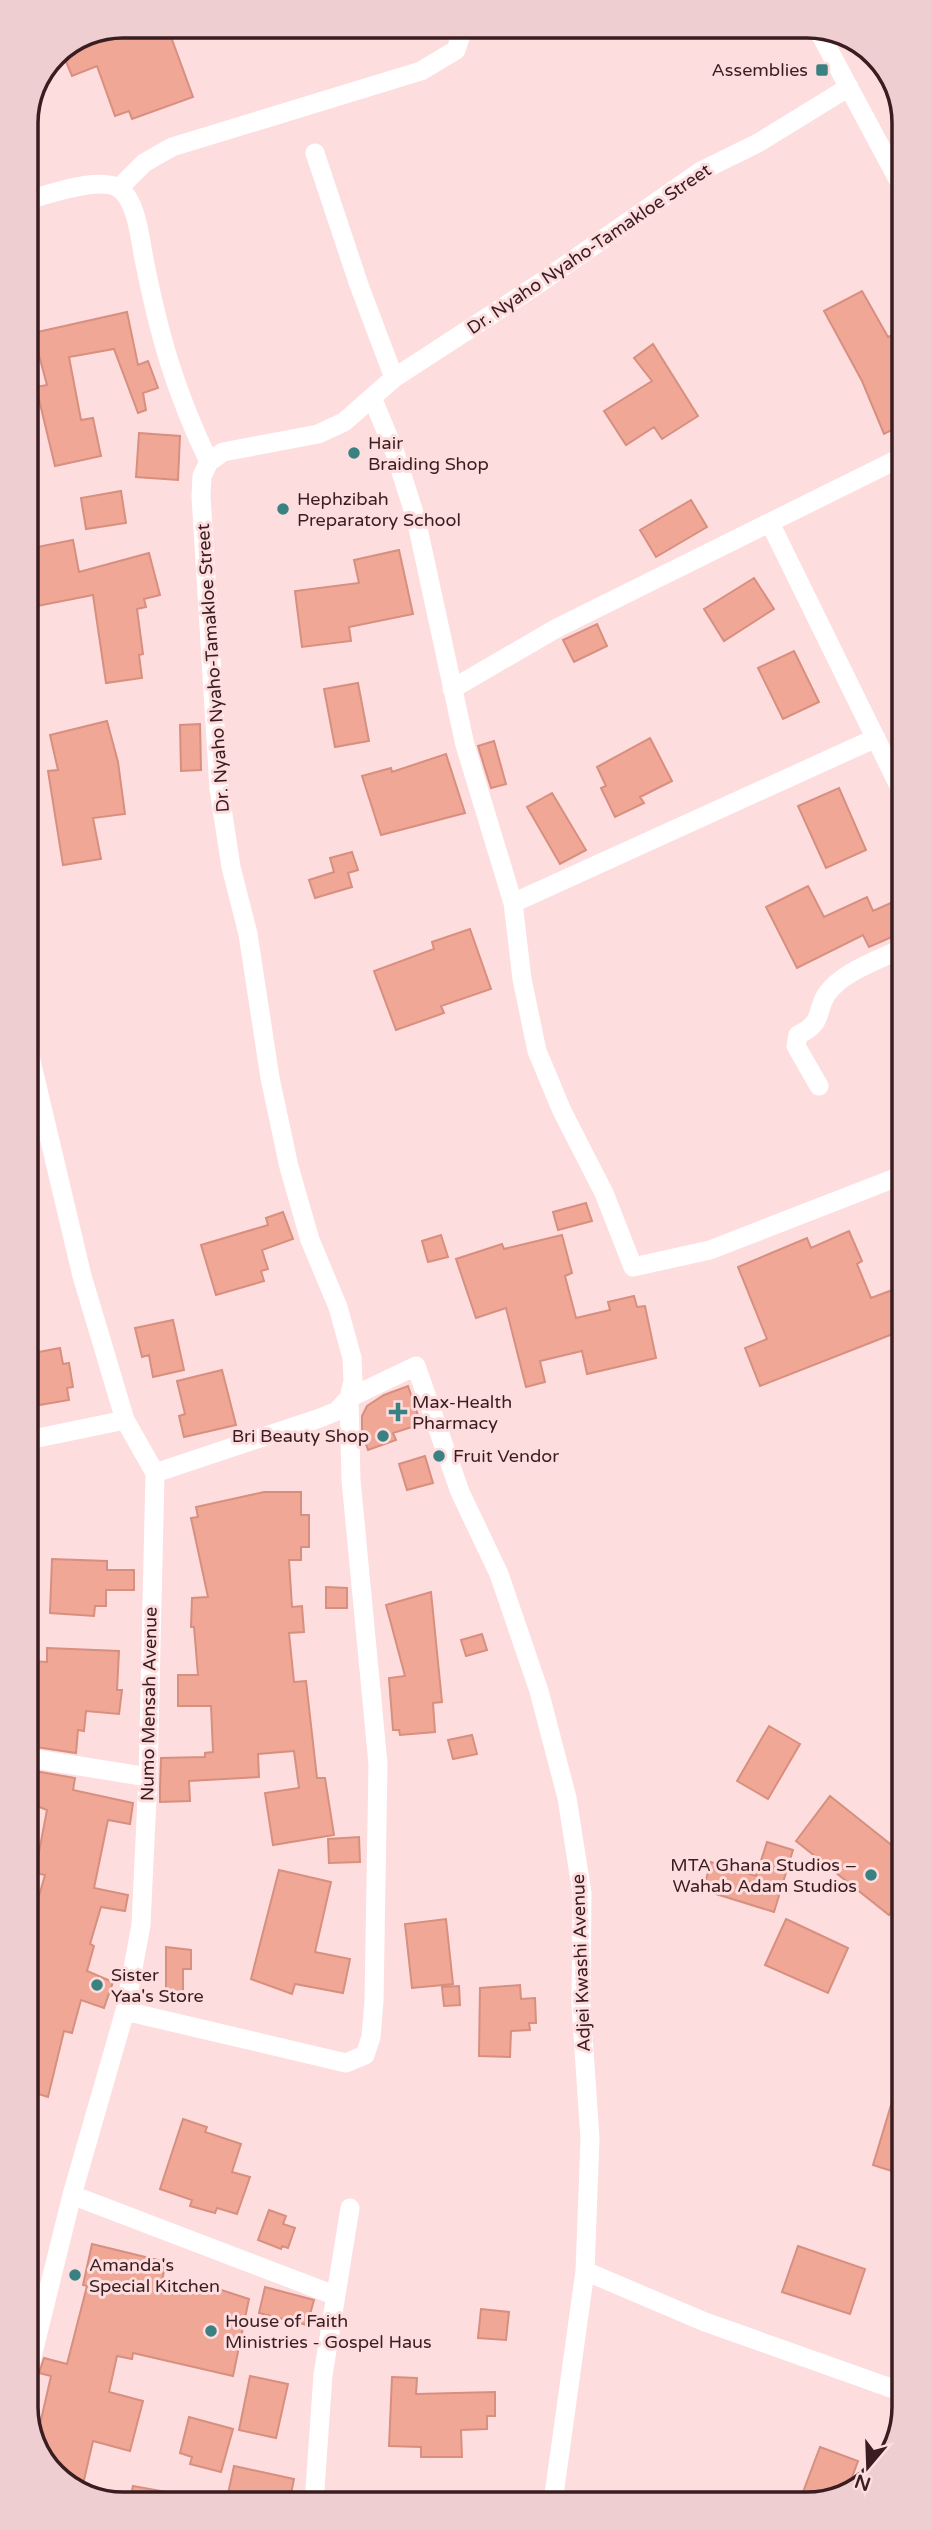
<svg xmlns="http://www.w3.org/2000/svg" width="931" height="2530" font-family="'Varela Round',sans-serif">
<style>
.building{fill:#f1a796;stroke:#d78f7f;stroke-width:2}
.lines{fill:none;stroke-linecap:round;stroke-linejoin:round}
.minor{stroke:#fff;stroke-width:19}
.poi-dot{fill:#3a8281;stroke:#fedddf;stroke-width:2.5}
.labels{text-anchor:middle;stroke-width:6;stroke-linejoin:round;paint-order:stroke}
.poi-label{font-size:18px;fill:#3a1d20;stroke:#fedddf;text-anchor:start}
.street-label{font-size:18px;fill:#3a1d20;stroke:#fedddf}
.rim{fill:none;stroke:#3a1d20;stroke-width:3.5}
</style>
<rect width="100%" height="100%" fill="#fedddf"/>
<path class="building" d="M 124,26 L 167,26 L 193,97 L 132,119 L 129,111 L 115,116 L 97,66 L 72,76 L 62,52 Z
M 862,291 L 888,337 L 902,331 L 902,425 L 884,434 L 862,381 L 824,311 Z
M 127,312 L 138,365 L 148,361 L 158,388 L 143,393 L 146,410 L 138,413 L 114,349 L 69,357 L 81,420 L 93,418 L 101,456 L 55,466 L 36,387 L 47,385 L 33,333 Z
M 653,344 L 698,416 L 662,439 L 654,427 L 626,445 L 604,411 L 652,381 L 634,358 Z
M 139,433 L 180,436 L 178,480 L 136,477 Z
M 121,491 L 126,523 L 86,529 L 81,498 Z
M 691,500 L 707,527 L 656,557 L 640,530 Z
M 73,540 L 79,572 L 149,553 L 160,595 L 144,599 L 146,607 L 137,609 L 143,654 L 139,655 L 142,678 L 106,683 L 93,595 L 27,608 L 27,549 Z
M 399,550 L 413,614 L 349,627 L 351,641 L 302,647 L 295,591 L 359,583 L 354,560 Z
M 754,578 L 774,609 L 724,641 L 704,609 Z
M 597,624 L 607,646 L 574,662 L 563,640 Z
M 794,651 L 819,702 L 783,719 L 758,668 Z
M 358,683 L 369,741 L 335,747 L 324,689 Z
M 107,721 L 118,762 L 125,814 L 93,818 L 101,859 L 63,865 L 48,771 L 58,770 L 50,735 Z
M 200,724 L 201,770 L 181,771 L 180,725 Z
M 650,738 L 672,781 L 640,797 L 644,803 L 615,817 L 601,788 L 606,786 L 597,767 Z
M 494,741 L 506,784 L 491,788 L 478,746 Z
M 446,754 L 465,813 L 381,835 L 362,776 L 391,768 L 392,772 Z
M 839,788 L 866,850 L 826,868 L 798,806 Z
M 552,793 L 586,850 L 560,864 L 527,807 Z
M 352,852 L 358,870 L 348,873 L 352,887 L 315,898 L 309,880 L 334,872 L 330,858 Z
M 808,886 L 824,917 L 867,897 L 873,911 L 902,898 L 903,932 L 869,947 L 863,935 L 797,968 L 766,907 Z
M 470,929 L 491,989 L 441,1006 L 444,1013 L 396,1030 L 374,971 L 434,949 L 432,942 Z
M 586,1203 L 592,1221 L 558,1230 L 553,1212 Z
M 283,1212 L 293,1239 L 262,1250 L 268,1269 L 261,1271 L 264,1281 L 216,1295 L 201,1245 L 268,1225 L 266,1218 Z
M 849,1231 L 862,1261 L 857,1264 L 871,1298 L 903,1286 L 903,1330 L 760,1386 L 745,1348 L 767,1339 L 738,1267 L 807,1238 L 811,1248 Z
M 441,1235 L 448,1257 L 428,1262 L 422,1241 Z
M 562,1235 L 572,1273 L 565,1276 L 576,1318 L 610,1310 L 608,1302 L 634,1296 L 637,1307 L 645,1306 L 656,1358 L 587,1374 L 582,1351 L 540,1361 L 545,1382 L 526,1387 L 506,1308 L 476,1318 L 456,1259 L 502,1244 L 504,1249 Z
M 173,1320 L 184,1370 L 153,1377 L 149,1355 L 142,1357 L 135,1328 Z
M 60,1348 L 63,1364 L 69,1363 L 73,1387 L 67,1388 L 69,1400 L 28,1407 L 28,1354 Z
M 222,1370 L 236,1425 L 184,1437 L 179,1416 L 185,1414 L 177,1381 Z
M 408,1386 L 421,1424 L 393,1433 L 396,1440 L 368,1450 L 362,1433 L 362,1416 L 367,1406 L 384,1395 Z
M 425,1456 L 433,1483 L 407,1490 L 399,1464 Z
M 264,1492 L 301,1492 L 301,1515 L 309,1515 L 309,1547 L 301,1547 L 301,1560 L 289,1560 L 292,1607 L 302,1606 L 304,1632 L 289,1633 L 294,1682 L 306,1681 L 317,1778 L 325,1778 L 334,1835 L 273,1845 L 265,1793 L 299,1788 L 294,1751 L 258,1754 L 259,1777 L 189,1781 L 190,1801 L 160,1802 L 160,1787 L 161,1758 L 205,1757 L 205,1753 L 213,1752 L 211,1706 L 178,1706 L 178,1675 L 198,1675 L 194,1627 L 191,1627 L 192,1598 L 208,1597 L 191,1518 L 198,1517 L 196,1507 Z
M 52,1559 L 107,1561 L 107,1570 L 134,1570 L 134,1590 L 106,1590 L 106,1606 L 95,1606 L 94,1616 L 50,1613 Z
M 326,1587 L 347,1588 L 347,1608 L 326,1608 Z
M 431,1592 L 442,1702 L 433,1703 L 435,1732 L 400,1735 L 399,1730 L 393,1730 L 389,1678 L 405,1676 L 386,1605 Z
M 482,1634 L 487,1650 L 466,1656 L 461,1640 Z
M 47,1648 L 119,1651 L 117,1690 L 122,1690 L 119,1714 L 86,1711 L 84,1731 L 78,1730 L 76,1753 L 29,1746 L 35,1678 L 30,1678 L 31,1661 L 47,1662 Z
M 769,1726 L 800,1744 L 768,1799 L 737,1781 Z
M 472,1735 L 477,1754 L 453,1759 L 448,1740 Z
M 29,1770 L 75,1778 L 73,1790 L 133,1803 L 130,1824 L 108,1820 L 94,1888 L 128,1895 L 125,1911 L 101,1907 L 90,1944 L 94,1946 L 87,1971 L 113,1982 L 104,2008 L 81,2000 L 72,2033 L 64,2031 L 48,2097 L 29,2091 L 29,1931 L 45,1875 L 35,1873 L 47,1810 L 29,1803 Z
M 830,1796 L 904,1855 L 904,1895 L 889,1915 L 796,1841 Z
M 359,1837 L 360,1862 L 329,1863 L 328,1839 Z
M 767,1842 L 793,1850 L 774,1912 L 703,1890 L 711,1862 L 756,1876 Z
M 279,1870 L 331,1882 L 315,1952 L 350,1959 L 343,1993 L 295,1984 L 292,1994 L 251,1979 Z
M 446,1919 L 453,1984 L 412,1988 L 405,1924 Z
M 786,1919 L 848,1948 L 828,1993 L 765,1965 Z
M 166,1947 L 191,1950 L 191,1969 L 183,1969 L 183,1997 L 166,1996 Z
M 520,1985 L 521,1999 L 535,1998 L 536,2023 L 529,2023 L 530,2030 L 511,2031 L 510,2057 L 479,2056 L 480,1988 Z
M 459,1986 L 460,2005 L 444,2006 L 442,1987 Z
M 900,2075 L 904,2076 L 904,2175 L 873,2165 Z
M 183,2119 L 207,2127 L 205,2132 L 241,2144 L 232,2172 L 250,2177 L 237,2214 L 217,2208 L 215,2213 L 190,2206 L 192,2200 L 160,2189 Z
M 269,2210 L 286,2216 L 283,2224 L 295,2228 L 288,2248 L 282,2246 L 281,2249 L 258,2240 Z
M 92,2244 L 166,2262 L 162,2281 L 211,2291 L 212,2287 L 249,2299 L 233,2376 L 133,2353 L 132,2359 L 117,2356 L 109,2392 L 143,2401 L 130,2451 L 93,2441 L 82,2489 L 60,2480 L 36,2442 L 51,2376 L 39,2373 L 44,2358 L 67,2364 L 87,2286 L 83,2285 Z
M 798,2246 L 865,2269 L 850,2314 L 782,2292 Z
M 265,2287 L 314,2300 L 307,2325 L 259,2313 Z
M 481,2309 L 509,2312 L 506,2340 L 478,2338 Z
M 250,2376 L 288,2384 L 276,2438 L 239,2430 Z
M 392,2377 L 417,2378 L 416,2394 L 495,2392 L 495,2416 L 487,2416 L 487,2429 L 461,2430 L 462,2457 L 421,2457 L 421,2447 L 389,2446 Z
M 189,2417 L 233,2429 L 221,2472 L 190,2464 L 192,2457 L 180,2453 Z
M 820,2447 L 858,2461 L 847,2491 L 833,2500 L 800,2500 Z
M 234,2466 L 294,2479 L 289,2503 L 226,2503 Z
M 133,2486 L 183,2495 L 182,2503 L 129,2503 Z"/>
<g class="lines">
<path class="minor" d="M 817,28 L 901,185
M 315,153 L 359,285 L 394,378
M 119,188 L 144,163 L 172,147 L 421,71 L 456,50 L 464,26
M 27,200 C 48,195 102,175 120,189 C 137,202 140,239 144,259 C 159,335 175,391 209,462
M 372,397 L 395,453 L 416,519 L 465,745 L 513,903 L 522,979 L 537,1051 L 562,1111 L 604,1193 L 633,1267 L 710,1250 L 903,1175
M 770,523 L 902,792
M 452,689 L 557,628 L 902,457
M 513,903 L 876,738
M 28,1048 L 82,1276 L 125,1420 L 155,1473 L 148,1777 L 141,1925 L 125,2011 L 72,2195 L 30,2365
M 819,1086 L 796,1046 L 798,1035 C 824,1022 815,1014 826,995 C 841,972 879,960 903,948
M 349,1398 L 416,1366 L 460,1492 L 499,1574 L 539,1691 L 567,1798 L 582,1893 L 581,2005 L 590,2139 L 585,2271 L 553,2502
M 28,1440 L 125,1420
M 155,1473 L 320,1418 L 337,1411 L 349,1398 L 353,1381 L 352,1358 L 338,1307 L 310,1240 L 289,1167 L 270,1078 L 248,934 L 231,867 L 219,789 L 201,496 L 202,476 L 209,462 L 223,452 L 318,434 L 344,422 L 394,378 L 537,285 L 701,171 L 758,143 L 849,87
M 29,1758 L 148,1777
M 125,2011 L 346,2063 L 365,2055 L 371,2037 L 374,2001 L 378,1764 L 351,1480 L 349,1398
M 72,2195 L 334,2295
M 585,2271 L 705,2322 L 905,2393
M 314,2503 L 323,2375 L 350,2208"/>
</g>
<g class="poi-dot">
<rect x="815" y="63" width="14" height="14" rx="3.5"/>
<circle cx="354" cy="453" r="7"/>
<circle cx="283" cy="509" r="7"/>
<path d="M394.5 1401.5h7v7h7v7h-7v7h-7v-7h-7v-7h7z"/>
<circle cx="383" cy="1436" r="7"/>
<circle cx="439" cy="1456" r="7"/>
<circle cx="871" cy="1875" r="7"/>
<circle cx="97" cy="1985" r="7"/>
<circle cx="75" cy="2275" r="7"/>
<circle cx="211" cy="2331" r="7"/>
</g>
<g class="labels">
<g class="poi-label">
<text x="808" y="76" text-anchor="end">Assemblies</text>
<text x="368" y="449">Hair<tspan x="368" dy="21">Braiding Shop</tspan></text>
<text x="297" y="505">Hephzibah<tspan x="297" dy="21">Preparatory School</tspan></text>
<text x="412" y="1408">Max-Health<tspan x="412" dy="21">Pharmacy</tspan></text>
<text x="369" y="1442" text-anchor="end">Bri Beauty Shop</text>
<text x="453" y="1462">Fruit Vendor</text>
<text x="857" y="1871" text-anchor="end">MTA Ghana Studios –<tspan x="857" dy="21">Wahab Adam Studios</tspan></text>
<text x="111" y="1981">Sister<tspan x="111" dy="21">Yaa's Store</tspan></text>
<text x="89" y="2271">Amanda's<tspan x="89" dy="21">Special Kitchen</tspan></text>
<text x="225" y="2327">House of Faith<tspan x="225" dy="21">Ministries - Gospel Haus</tspan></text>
</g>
<g class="street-label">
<text transform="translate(589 249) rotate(-34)" y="6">Dr. Nyaho Nyaho-Tamakloe Street</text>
<text transform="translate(213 668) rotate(-94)" y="6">Dr. Nyaho Nyaho-Tamakloe Street</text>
<text transform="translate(149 1704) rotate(-89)" y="6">Numo Mensah Avenue</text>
<text transform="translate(581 1963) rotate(-92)" y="6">Adjei Kwashi Avenue</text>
</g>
</g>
<path d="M0 0H931V2530H0ZM123 38H807A85 85 0 0 1 892 123V2407A85 85 0 0 1 807 2492H123A85 85 0 0 1 38 2407V123A85 85 0 0 1 123 38Z" fill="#eeced0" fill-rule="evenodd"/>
<path class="rim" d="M123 38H807A85 85 0 0 1 892 123V2407A85 85 0 0 1 807 2492H123A85 85 0 0 1 38 2407V123A85 85 0 0 1 123 38Z"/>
<g transform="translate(868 2467) rotate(199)" stroke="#fedddf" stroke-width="5" paint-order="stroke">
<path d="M0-5L12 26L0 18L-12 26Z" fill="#3a1d20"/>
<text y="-10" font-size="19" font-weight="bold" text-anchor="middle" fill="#3a1d20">N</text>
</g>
</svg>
